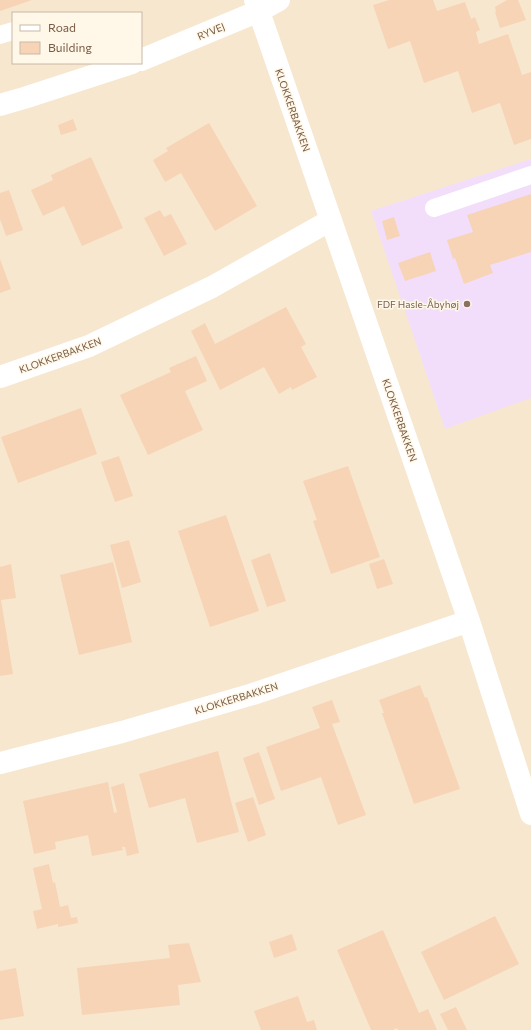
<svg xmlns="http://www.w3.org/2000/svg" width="531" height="1030" font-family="Commissioner,sans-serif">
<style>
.residential{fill:#f7e7ce;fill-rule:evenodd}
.education{fill:#f2defb}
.building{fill:#f7d4b6}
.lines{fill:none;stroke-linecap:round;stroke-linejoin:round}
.lane{stroke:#fff;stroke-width:18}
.street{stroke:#fff;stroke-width:22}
.education-dot{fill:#8d6e63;stroke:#fff8e9;stroke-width:1.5}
.labels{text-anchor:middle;stroke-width:3;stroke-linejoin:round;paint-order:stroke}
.street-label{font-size:10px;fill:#785b45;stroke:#fff8e9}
.education-label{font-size:10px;fill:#785e54;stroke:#fff8e9;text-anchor:end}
</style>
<rect width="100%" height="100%" fill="#fff5e1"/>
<path class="residential" d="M 0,0 L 531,0 L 531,1030 L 0,1030 ZM 13,13 L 141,13 L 141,63 L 13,63 Z"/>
<path class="education" d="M 531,159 L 531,398 L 445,429 L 371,211 Z"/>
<path class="building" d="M 0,0 L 32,0 L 0,11 Z
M 389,0 L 433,0 L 437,11 L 465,2 L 471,19 L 475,17 L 480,30 L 476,32 L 479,44 L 508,34 L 522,75 L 531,72 L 531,139 L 514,145 L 500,103 L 472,113 L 458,71 L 424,83 L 410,41 L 388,49 L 373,5 Z
M 507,0 L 518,0 L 526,20 L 500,28 L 495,12 L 496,12 L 495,7 Z
M 73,119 L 77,130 L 61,135 L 58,125 Z
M 209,123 L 257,206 L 215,231 L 181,173 L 165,182 L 153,160 L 168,151 L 166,148 Z
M 91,157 L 123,228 L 82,246 L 64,206 L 43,216 L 31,190 L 53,180 L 51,175 Z
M 9,190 L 23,230 L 6,236 L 0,219 L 0,193 Z
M 531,194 L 531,252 L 490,265 L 493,273 L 464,284 L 455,258 L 453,259 L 447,240 L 473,232 L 467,215 Z
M 160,210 L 164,217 L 171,214 L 187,244 L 164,256 L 144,218 Z
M 394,217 L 400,236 L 387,240 L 382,221 Z
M 430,252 L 436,271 L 405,281 L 398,263 Z
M 0,259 L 11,289 L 0,293 Z
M 286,307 L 306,344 L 301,347 L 317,377 L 292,390 L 291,387 L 279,394 L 264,367 L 220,390 L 191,331 L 205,323 L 215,344 Z
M 196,356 L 207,381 L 185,391 L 203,430 L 148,455 L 120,395 L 171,372 L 169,368 Z
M 81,408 L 97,454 L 18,483 L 1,437 Z
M 119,456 L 133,496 L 115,502 L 101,462 Z
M 348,466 L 380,557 L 331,574 L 313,521 L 317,520 L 303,481 Z
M 226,515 L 259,611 L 210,627 L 178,531 Z
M 129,540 L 141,582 L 122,588 L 110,545 Z
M 270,553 L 286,601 L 267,607 L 251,560 Z
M 384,559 L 393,584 L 377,589 L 369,564 Z
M 113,562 L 132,642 L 79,655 L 60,575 Z
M 11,564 L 16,598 L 1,600 L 13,674 L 0,676 L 0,567 Z
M 420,685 L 425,698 L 427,697 L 460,789 L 414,804 L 382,713 L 384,713 L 379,700 Z
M 332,700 L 340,722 L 332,724 L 366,815 L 338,825 L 321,777 L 281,791 L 266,747 L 320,728 L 312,707 Z
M 218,751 L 239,832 L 197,843 L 185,798 L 149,808 L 139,774 Z
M 259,752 L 275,799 L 259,805 L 243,758 Z
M 108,782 L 114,813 L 117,812 L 111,787 L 124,783 L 139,853 L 127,856 L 125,847 L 122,847 L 123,850 L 92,856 L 88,835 L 55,842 L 56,849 L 34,854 L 23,801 Z
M 253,797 L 266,835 L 248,842 L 235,803 Z
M 49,864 L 53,883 L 55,882 L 60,907 L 68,905 L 71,918 L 77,917 L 78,923 L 58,927 L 58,924 L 37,929 L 33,911 L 42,909 L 33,868 Z
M 495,916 L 519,964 L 444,1000 L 421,952 Z
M 383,930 L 419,1013 L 428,1009 L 437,1030 L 398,1030 L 397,1028 L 393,1030 L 371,1030 L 337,950 Z
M 292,934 L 297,950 L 274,958 L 269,942 Z
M 189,943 L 201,982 L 178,985 L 180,1005 L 82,1015 L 77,968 L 170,958 L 168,945 Z
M 16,968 L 24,1016 L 0,1020 L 0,971 Z
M 298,996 L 307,1022 L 314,1020 L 317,1030 L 261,1030 L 254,1011 Z
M 456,1007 L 467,1030 L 448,1030 L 440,1014 Z"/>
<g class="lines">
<path class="lane" d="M 0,35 L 13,31
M 434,208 L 531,175"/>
<path class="street" d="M 255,0 L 469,621 L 531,814
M 141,60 L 259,11 L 279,0
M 0,105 L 24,98 L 132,63
M 0,377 L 89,346 L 212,287 L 331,220
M 0,763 L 122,732 L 253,694 L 469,621"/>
</g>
<circle class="education-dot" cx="467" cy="304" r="4"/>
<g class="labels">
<g class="street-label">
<text transform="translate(211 31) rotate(-23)" y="4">RYVEJ</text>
<text transform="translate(293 110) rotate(71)" y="4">KLOKKERBAKKEN</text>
<text transform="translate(60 355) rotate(-20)" y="4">KLOKKERBAKKEN</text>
<text transform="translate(400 420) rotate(71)" y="4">KLOKKERBAKKEN</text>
<text transform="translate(236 698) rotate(-17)" y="4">KLOKKERBAKKEN</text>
</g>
<g class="education-label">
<text x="459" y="308">FDF Hasle-Åbyhøj</text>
</g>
</g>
<rect x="12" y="12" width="130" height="52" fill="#fff8e9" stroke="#c9b9a7"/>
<rect x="20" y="25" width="20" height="6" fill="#ffffff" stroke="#c9b9a7"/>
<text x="48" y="32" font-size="12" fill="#785b45">Road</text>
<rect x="20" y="42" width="20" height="12" fill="#f7d4b6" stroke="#c9b9a7"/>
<text x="48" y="52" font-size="12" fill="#785b45">Building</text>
</svg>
